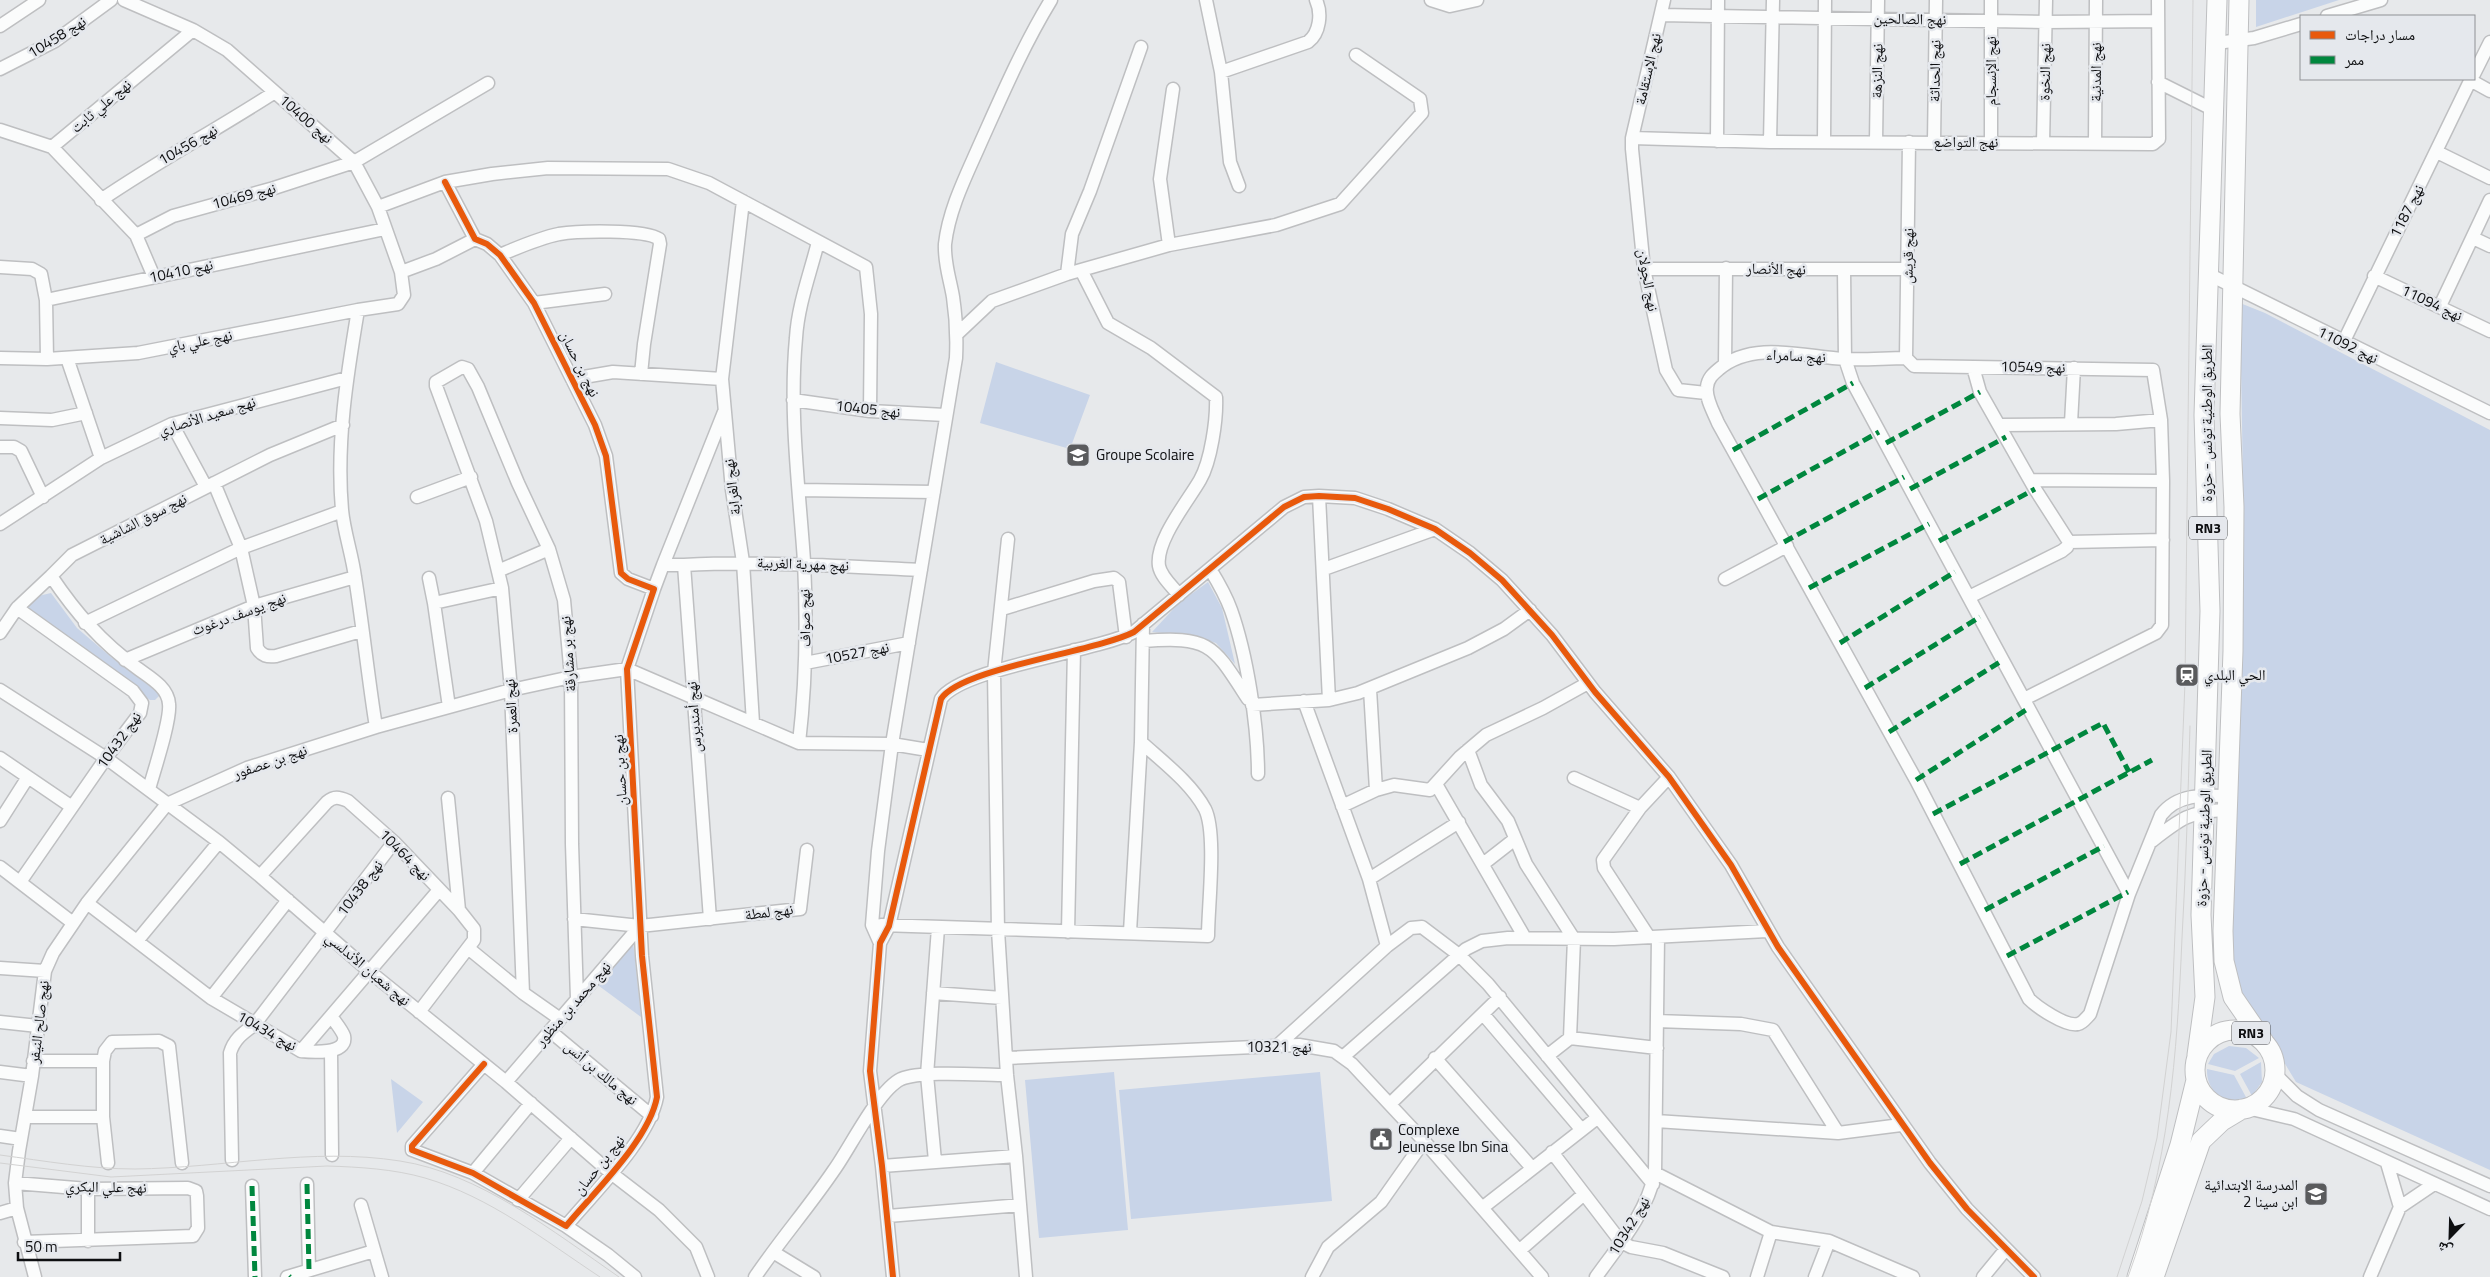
<svg xmlns="http://www.w3.org/2000/svg" width="2490" height="1277" font-family="'Titillium Web','Noto Naskh Arabic',sans-serif">
<style>
.green{fill:#c8d4e8}
.lines{fill:none;stroke-linecap:round;stroke-linejoin:round}
.minor-casing{stroke:#bebfc1;stroke-width:15}
.highway-casing{stroke:#bebfc1;stroke-width:21}
.minor{stroke:#fbfcfc;stroke-width:12}
.highway{stroke:#fbfcfc;stroke-width:19}
.tram{stroke:#d2d2d2;stroke-width:1}
.quiet{stroke:#00873e;stroke-width:5;stroke-dasharray:10 5;stroke-linecap:butt}
.cycleway-casing{stroke:#e5e8ed;stroke-width:9}
.cycleway{stroke:#e8590c;stroke-width:6}
.labels{text-anchor:middle;stroke-width:5;stroke-linejoin:round;paint-order:stroke}
.shield{fill:#e5e8ed;stroke:#4e5053;stroke-width:1}
.shield-label{font-size:14px;font-weight:bold;fill:#0e0f11}
.street-label{font-size:15px;fill:#0e0f11;stroke:#e5e8ed}
.poi-label{font-size:15px;fill:#0e0f11;stroke:#e5e8ed;text-anchor:start}
</style>
<rect width="100%" height="100%" fill="#e7e9eb"/>
<path class="green" d="M 2256,0 L 2339,0 L 2256,27 Z
M 2240,303 L 2265,313 L 2490,430 L 2490,1170 L 2296,1082 L 2232,976 L 2229,948 L 2239,754 L 2244,544 Z
M 996,362 L 1090,395 L 1070,449 L 980,423 Z
M 1208,582 L 1222,608 L 1235,664 L 1216,643 L 1194,636 L 1152,632 L 1179,603 Z
M 51,593 L 77,628 L 111,657 L 156,691 L 159,696 L 155,700 L 150,700 L 23,607 L 34,597 Z
M 633,941 L 641,1017 L 595,983 Z
M 2229,1046 L 2246,1048 L 2259,1058 L 2235,1071 L 2208,1064 L 2214,1054 Z
M 2261,1062 L 2262,1082 L 2252,1096 L 2240,1074 Z
M 2207,1069 L 2234,1075 L 2247,1099 C 2226,1106 2206,1092 2207,1069 Z
M 1114,1072 L 1128,1230 L 1039,1238 L 1025,1080 Z
M 1320,1072 L 1332,1201 L 1131,1219 L 1119,1090 Z
M 391,1079 L 423,1102 L 397,1133 Z"/>
<g class="lines">
<g class="minor-casing">
<path id="minor" d="M 1206,0 L 1221,72 L 1230,162 L 1239,186
M 1431,0 L 1450,6 L 1477,0
M 1664,0 L 1632,138 L 1632,149 L 1644,269 L 1666,370 L 1678,390 L 1706,393
M 1661,15 L 2046,22 L 2158,21
M 2327,16 L 2381,0
M 0,26 L 39,0
M 2217,43 L 2254,38 L 2301,24
M 0,69 L 55,41 L 111,0
M 1221,72 L 1308,42 C 1320,33 1322,13 1316,0
M 2474,74 L 2490,42
M 2470,80 L 2490,91
M 2158,82 L 2212,109
M 0,130 L 52,147 L 136,235 L 154,277
M 1632,138 L 1770,142 L 2153,144 L 2159,139 L 2158,0
M 1717,141 L 1718,0
M 1770,142 L 1773,0
M 1824,142 L 1825,0
M 1876,142 L 1878,0
M 1909,142 L 1906,358 L 1914,366 L 2153,370 L 2161,420 L 2163,481 L 2162,625 L 2156,633 L 2024,699
M 1934,142 L 1936,0
M 1991,142 L 1991,0
M 2043,143 L 2046,0
M 2095,144 L 2096,0
M 52,147 L 193,30
M 2437,152 L 2490,178
M 445,182 L 475,239 L 487,244 L 500,255 L 534,303 L 595,425 L 606,456 L 621,573 L 628,579 L 654,589 L 627,669 L 642,956 L 657,1097 C 649,1140 594,1192 566,1226 L 473,1173 L 412,1150 L 412,1146 L 484,1064
M 101,200 C 158,161 218,129 275,92
M 743,201 L 722,379 L 732,490 L 743,562 L 753,723
M 378,207 L 445,182 L 492,174 L 548,168 L 668,169 L 709,183 L 866,267 L 871,314 L 870,411
M 136,235 L 173,216 L 274,188 L 354,162 L 488,83
M 2473,238 L 2490,246
M 1169,245 L 1160,179 L 1173,89
M 500,255 C 519,247 539,238 559,234 C 577,231 645,229 659,239 L 660,244 L 644,344 L 641,374
M 0,267 L 32,269 L 41,274 L 46,300 L 47,359
M 1644,269 L 1908,269
M 1081,270 L 1108,323 L 1151,348 L 1216,397 C 1217,419 1211,461 1200,480 C 1188,501 1155,541 1159,566 C 1161,577 1173,587 1179,595
M 1844,270 L 1845,359 L 1853,383 L 2129,894
M 401,272 L 436,259 L 475,239
M 1067,274 L 1072,234 L 1090,191 L 1141,47
M 2208,274 L 2490,413
M 2374,276 L 2490,331
M 46,300 L 385,229
M 534,303 L 605,294
M 2440,306 L 2490,200
M 358,310 C 347,375 336,443 342,510 C 344,532 352,554 355,577 C 363,627 368,677 376,727
M 957,334 L 992,301 L 1067,274 L 1169,245 L 1276,225 L 1340,204 L 1422,113 L 1420,99 L 1356,55
M 2343,343 L 2471,79
M 0,358 L 47,359 L 138,353 L 358,310 L 398,304 L 404,295 L 401,272 L 378,207 L 354,162 L 227,50 L 193,30 L 124,0
M 67,358 L 101,458
M 1906,358 C 1886,358 1865,360 1845,359 C 1805,357 1753,340 1719,369 C 1713,374 1708,378 1707,387 C 1705,398 1714,413 1718,423 L 1916,780 L 2029,999 C 2037,1007 2066,1027 2078,1024 C 2083,1023 2086,1018 2090,1014 L 2129,894 L 2161,815 C 2177,794 2202,795 2227,796
M 1725,364 L 1726,268
M 572,379 L 613,372 L 722,379
M 793,400 L 870,411 L 945,415
M 0,418 L 52,420 L 86,413
M 2071,423 L 2074,368
M 172,424 L 206,487
M 2000,425 L 2116,424 L 2161,420
M 0,447 L 14,447 L 21,451 L 43,497
M 2030,480 L 2163,481
M 214,483 L 241,548 L 254,606 L 257,648 C 262,656 267,657 276,656 L 361,631
M 799,490 L 934,492
M 1319,496 L 1329,700
M 417,497 L 471,477
M 0,524 L 101,458 L 172,424 L 347,378
M 1008,539 L 994,672 L 998,930 L 1007,1075 L 1016,1156 L 1026,1277
M 2069,542 L 2163,540
M 684,565 C 763,561 842,566 921,570
M 1210,569 C 1218,582 1226,596 1231,610 C 1247,655 1258,726 1258,774
M 1324,569 L 1435,529
M 498,571 L 549,549
M 429,578 L 434,603 L 502,588
M 1725,579 L 1787,546
M 654,589 L 663,565
M 1969,597 L 2062,551 L 2067,547 L 2069,542 L 2035,489 L 1980,392 L 1973,367
M 434,603 L 449,707 L 511,690 L 571,677 L 627,669 L 799,743 L 892,744 L 928,750
M 17,608 L 51,576
M 1002,609 L 1094,581 L 1114,578 L 1119,582 L 1126,637
M 85,623 L 241,548 L 342,511
M 0,633 L 17,608 L 133,691 L 142,703 L 140,713 L 106,758 L 20,882
M 1143,641 C 1211,636 1213,645 1248,699
M 125,660 L 254,606 L 355,577
M 805,663 L 909,643
M 1370,689 L 1376,790
M 0,690 L 106,758 L 219,842 L 260,876 L 369,971 L 506,1082 L 611,1173 L 659,1210 L 696,1247 L 708,1277
M 1304,701 L 1369,879 L 1387,946
M 1252,705 L 1329,700 L 1358,693 L 1468,648 L 1504,629 L 1530,610
M 799,743 C 806,683 807,622 804,561 C 799,487 789,413 796,338 C 798,305 810,274 818,242
M 1468,750 L 1481,785 L 1508,821 L 1526,864 L 1574,939 L 1570,1038 L 1547,1056
M 0,758 L 72,807
M 1574,778 L 1640,808
M 1436,784 L 1525,938
M 149,789 C 154,771 171,720 169,704 C 168,687 149,677 137,668 C 101,642 76,613 51,576 L 72,555 L 270,455 L 343,425
M 448,798 L 459,910
M 1342,806 L 1376,790 L 1394,785 L 1430,790 L 1460,757 L 1486,735 L 1543,708 L 1588,683
M 0,821 L 28,777
M 2152,841 C 2180,819 2190,811 2226,810
M 1483,864 L 1515,839
M 0,867 L 73,923
M 260,876 L 327,802 C 334,796 339,797 348,801 L 394,842 L 459,910 L 474,929 L 474,940 L 419,1012
M 1369,879 L 1459,822
M 87,903 L 211,998 L 301,1051 L 439,890
M 574,919 L 640,926 L 800,909 L 807,850
M 710,919 L 684,565 L 663,565 L 724,412
M 881,925 L 1208,936 C 1208,907 1217,833 1205,809 C 1191,783 1163,762 1141,742
M 1068,932 L 1074,650
M 1130,932 L 1141,742 L 1143,624
M 1649,937 L 1604,868 L 1603,860 L 1640,808 L 1669,777
M 137,941 L 219,842
M 880,943 L 872,925 L 878,851 L 892,744 L 956,358 C 957,337 956,317 953,297 C 950,279 944,263 945,244 C 949,209 966,176 980,144 C 1002,95 1023,46 1051,0
M 468,948 L 523,993
M 0,968 L 45,971
M 933,993 L 1002,998
M 211,998 L 288,900
M 1483,1014 L 1581,1129
M 560,1019 L 523,993 L 511,690 L 502,588 L 486,521 L 436,386 L 436,382 L 462,367 L 468,369 L 478,387 L 518,483 L 549,549 L 564,600 L 571,677 L 572,844 L 577,999
M 1657,1021 L 1741,1024 L 1773,1030 L 1838,1133
M 0,1022 L 38,1026
M 550,1031 L 652,1116
M 1570,1038 L 1657,1048
M 1278,1045 L 1387,946 L 1411,928 L 1422,927 L 1459,955 L 1488,984 L 1653,1184
M 301,1051 C 311,1052 348,1055 344,1036 C 342,1030 335,1022 331,1016
M 331,1051 L 332,1155
M 1344,1056 L 1466,949 L 1482,941 L 1508,938 L 1614,939 L 1767,931
M 1006,1058 L 1299,1045 L 1334,1051 L 1352,1064 L 1424,1141 L 1542,1277
M 1435,1058 L 1532,1168
M 33,1061 L 103,1061 L 103,1117 L 108,1163
M 103,1061 L 105,1051 L 112,1042 L 159,1041 L 169,1046 L 182,1163
M 0,1072 L 32,1076
M 2275,1074 L 2297,1096 L 2319,1110 L 2490,1186
M 506,1082 L 640,926
M 1390,1104 L 1500,997
M 2247,1108 L 2294,1119 L 2490,1209
M 25,1117 L 103,1117
M 1656,1121 L 1838,1133 L 1901,1125
M 0,1136 L 21,1139
M 1552,1152 L 1621,1242 L 1631,1247 L 1663,1253 L 1723,1277
M 232,1160 L 230,1053 C 234,1039 243,1033 254,1025 L 394,842
M 935,1161 L 927,1075 L 938,928
M 2387,1163 L 2400,1207 L 2434,1184
M 882,1166 L 1016,1156
M 473,1173 L 531,1103
M 1655,1173 L 1771,1232 L 1829,1241 L 1913,1277
M 15,1183 L 88,1189 L 188,1188 L 196,1191 L 197,1196 L 198,1228 L 193,1236 L 24,1242
M 307,1184 L 309,1270
M 252,1186 L 255,1277
M 88,1189 L 88,1241
M 518,1200 L 571,1138
M 361,1205 L 382,1277
M 1482,1208 L 1597,1118
M 0,1213 L 17,1208
M 888,1216 L 1020,1205
M 566,1226 L 608,1255 L 635,1277
M 1520,1250 L 1584,1194
M 773,1252 L 814,1277
M 35,1277 L 17,1208 L 15,1183 L 19,1151 L 32,1076 L 45,971 L 53,953 L 87,903 L 167,804 L 247,768 L 376,727 L 449,707
M 287,1277 L 374,1251
M 755,1277 C 780,1240 809,1207 834,1170 C 850,1148 878,1090 901,1079 C 923,1070 981,1075 1007,1075
M 893,1277 L 882,1166 L 870,1071 L 880,943 L 889,926 L 941,699 C 961,668 1095,652 1134,632 L 1284,507 L 1304,497 L 1319,496 L 1355,498 L 1388,509 L 1435,529 L 1470,553 L 1502,580 L 1552,635 L 1595,692 L 1669,777 L 1731,865 L 1778,947 L 1930,1163 L 1967,1209 L 2034,1277
M 1312,1277 L 1328,1247 L 1381,1202 L 1424,1141
M 1596,1277 C 1619,1245 1647,1212 1655,1173 L 1658,937
M 1757,1277 L 1771,1232
M 1815,1277 L 1829,1241
M 1983,1277 L 2006,1249
M 2370,1277 L 2400,1207"/>
</g>
<g class="highway-casing">
<path id="highway" d="M 2239,0 L 2230,414 L 2234,507 L 2233,651 L 2223,931 L 2224,961 L 2233,997 L 2264,1042
M2195 1070a40 40 0 1 1 80 0a40 40 0 1 1-80 0Z
M 2197,1055 L 2205,997 L 2201,915 L 2210,611 L 2204,415 L 2217,0
M 2137,1277 L 2180,1145 L 2196,1080
M 2154,1277 L 2201,1141 L 2222,1121 L 2242,1109"/>
</g>
<use href="#minor" class="minor"/>
<use href="#highway" class="highway"/>
<path class="tram" d="M 0,1155 C 45,1161 90,1169 135,1169 C 223,1168 312,1147 400,1161 C 479,1173 554,1232 619,1277
M 0,1163 L 111,1177 L 327,1166 C 359,1167 394,1169 425,1178 C 490,1197 544,1240 600,1277
M 2117,1277 L 2142,1201 L 2157,1138 L 2171,1032 L 2185,682 L 2193,0
M 2128,1277 C 2169,1165 2177,1056 2182,938 C 2186,867 2188,797 2190,726"/>
<path class="quiet" d="M 1886,443 L 1980,392
M 1733,450 L 1853,383
M 1910,489 L 2006,437
M 1758,499 L 1879,432
M 1939,541 L 2035,489
M 1784,542 L 1904,477
M 1809,588 L 1929,524
M 1840,643 L 1955,572
M 1865,688 L 1980,617
M 1889,732 L 2003,660
M 1916,780 L 2029,708
M 1933,814 L 2103,723 L 2129,772
M 1960,864 L 2152,760
M 1985,910 L 2104,846
M 2007,956 L 2128,892
M 307,1184 L 309,1270
M 252,1186 L 255,1277
M 289,1276 L 290,1277"/>
<g class="cycleway-casing">
<path id="cycleway" d="M 445,182 L 475,239 L 487,244 L 500,255 L 534,303 L 595,425 L 606,456 L 621,573 L 628,579 L 654,589 L 627,669 L 642,956 L 657,1097 C 649,1140 594,1192 566,1226 L 473,1173 L 412,1150 L 412,1146 L 484,1064
M 893,1277 L 882,1166 L 870,1071 L 880,943 L 889,926 L 941,699 C 961,668 1095,652 1134,632 L 1284,507 L 1304,497 L 1319,496 L 1355,498 L 1388,509 L 1435,529 L 1470,553 L 1502,580 L 1552,635 L 1595,692 L 1669,777 L 1731,865 L 1778,947 L 1930,1163 L 1967,1209 L 2034,1277"/>
</g>
<use href="#cycleway" class="cycleway"/>
</g>
<defs>
<g id="school-square" transform="scale(1.25)"><rect x="-9" y="-9" width="18" height="18" rx="4" fill="#5a5b5d" stroke="#e5e8ed"/><path d="M0-5L7-2L0 1L-7-2ZM-4 1L0 2.5L4 1V4Q0 6-4 4Z" fill="#fff"/></g>
<g id="station-square" transform="scale(1.25)"><rect x="-9" y="-9" width="18" height="18" rx="4" fill="#5a5b5d" stroke="#e5e8ed"/><path d="M-3-6H3Q5-6 5-4V2Q5 4 3 4L4.5 6H3L1.5 4h-3L-3 6H-4.5L-3 4Q-5 4-5 2V-4Q-5-6-3-6ZM-3.5-4v3h7v-3ZM-3.5 1v1.5H-2V1ZM2 1v1.5H3.5V1Z" fill="#fff"/></g>
<g id="civic-square" transform="scale(1.25)"><rect x="-9" y="-9" width="18" height="18" rx="4" fill="#5a5b5d" stroke="#e5e8ed"/><path d="M-.6-6.5H3V-4.5H.6V-3L4-1V1h2V6H-6V1h2V-1L-.6-3ZM-1.2 2.5V6h2.4V2.5Z" fill="#fff"/></g>
</defs>
<g fill-rule="evenodd">
<use href="#school-square" x="1078" y="455"/>
<use href="#station-square" x="2187" y="675"/>
<use href="#civic-square" x="1381" y="1139"/>
<use href="#school-square" x="2316" y="1194"/>
</g>
<g class="labels">
<g class="shield">
<rect x="2189" y="516.5" width="38" height="23" rx="4"/>
<rect x="2232" y="1021.5" width="38" height="23" rx="4"/>
</g>
<g class="shield-label">
<text x="2208" y="533">RN3</text>
<text x="2251" y="1038">RN3</text>
</g>
<g class="street-label">
<text transform="translate(1910 19) rotate(1)" y="5">نهج الصالحين</text>
<text transform="translate(57 37) rotate(-32)" y="5">نهج 10458</text>
<text transform="translate(1648 69) rotate(-77)" y="5">نهج الإستقامة</text>
<text transform="translate(1877 71) rotate(-89)" y="5">نهج النزهة</text>
<text transform="translate(1935 71) rotate(-89)" y="5">نهج الحداثة</text>
<text transform="translate(1991 71) rotate(-90)" y="5">نهج الإنسجام</text>
<text transform="translate(2045 72) rotate(-89)" y="5">نهج النخوة</text>
<text transform="translate(2096 72) rotate(-90)" y="5">نهج المدنية</text>
<text transform="translate(101 106) rotate(-40)" y="5">نهج علي ثابت</text>
<text transform="translate(306 119) rotate(41)" y="5">نهج 10400</text>
<text x="1966" y="147">نهج التواضع</text>
<text transform="translate(188 145) rotate(-30)" y="5">نهج 10456</text>
<text transform="translate(244 196) rotate(-15)" y="5">نهج 10469</text>
<text transform="translate(2407 211) rotate(-63)" y="5">نهج 1187</text>
<text transform="translate(1908 256) rotate(-89)" y="5">نهج قريش</text>
<text transform="translate(1776 269) rotate(1)" y="5">نهج الأنصار</text>
<text transform="translate(181 271) rotate(-12)" y="5">نهج 10410</text>
<text transform="translate(1648 280) rotate(80)" y="5">نهج الجولان</text>
<text transform="translate(2432 303) rotate(25)" y="5">نهج 11094</text>
<text transform="translate(200 341) rotate(-11)" y="5">نهج علي باي</text>
<text transform="translate(2348 345) rotate(26)" y="5">نهج 11092</text>
<text transform="translate(1796 356) rotate(3)" y="5">نهج سامراء</text>
<text transform="translate(580 364) rotate(64)" y="5">نهج بن حسان</text>
<text transform="translate(2033 367) rotate(1)" y="5">نهج 10549</text>
<text transform="translate(868 409) rotate(6)" y="5">نهج 10405</text>
<text transform="translate(207 416) rotate(-17)" y="5">نهج سعيد الأنصاري</text>
<text transform="translate(2207 423) rotate(-90)" y="5">الطريق الوطنية تونس - حزوة</text>
<text transform="translate(732 487) rotate(-97)" y="5">نهج الغرابة</text>
<text transform="translate(143 519) rotate(-27)" y="5">نهج سوق الشاشية</text>
<text transform="translate(803 564) rotate(2)" y="5">نهج مهرية الغربية</text>
<text transform="translate(239 614) rotate(-20)" y="5">نهج يوسف درغوث</text>
<text transform="translate(805 618) rotate(-91)" y="5">نهج صواف</text>
<text transform="translate(857 653) rotate(-11)" y="5">نهج 10527</text>
<text transform="translate(568 654) rotate(-94)" y="5">نهج بر مشارقة</text>
<text transform="translate(511 706) rotate(-93)" y="5">نهج العمرة</text>
<text transform="translate(694 717) rotate(-94)" y="5">نهج أمنديرس</text>
<text transform="translate(119 740) rotate(-55)" y="5">نهج 10432</text>
<text transform="translate(270 762) rotate(-19)" y="5">نهج بن عصفور</text>
<text transform="translate(620 770) rotate(-93)" y="5">نهج بن حسان</text>
<text transform="translate(2204 828) rotate(-88)" y="5">الطريق الوطنية تونس - حزوة</text>
<text transform="translate(405 855) rotate(45)" y="5">نهج 10464</text>
<text transform="translate(360 888) rotate(-53)" y="5">نهج 10438</text>
<text transform="translate(769 912) rotate(-7)" y="5">نهج لمطة</text>
<text transform="translate(368 969) rotate(40)" y="5">نهج شعبان الأندلسي</text>
<text transform="translate(573 1004) rotate(-49)" y="5">نهج محمد بن منظور</text>
<text transform="translate(39 1022) rotate(-83)" y="5">نهج صالح النيفر</text>
<text transform="translate(267 1031) rotate(29)" y="5">نهج 10434</text>
<text x="1279" y="1052">نهج 10321</text>
<text transform="translate(601 1073) rotate(40)" y="5">نهج مالك بن أنس</text>
<text transform="translate(599 1165) rotate(-51)" y="5">نهج بن حسان</text>
<text transform="translate(106 1187) rotate(1)" y="5">نهج علي البكري</text>
<text transform="translate(1629 1226) rotate(-59)" y="5">نهج 10342</text>
</g>
<g class="poi-label">
<text x="1096" y="460">Groupe Scolaire</text>
<text x="2204" y="680">الحي البلدي</text>
<text x="1398" y="1135">Complexe<tspan x="1398" dy="17">Jeunesse Ibn Sina</tspan></text>
<text x="2298" y="1190" text-anchor="end">المدرسة الابتدائية<tspan x="2298" dy="17">ابن سينا 2</tspan></text>
</g>
</g>
<rect x="2300" y="15" width="175" height="65" fill="#e5e8ed" stroke="#8f9195"/>
<rect x="2310" y="31" width="25" height="8" fill="#e8590c" stroke="#8f9195"/>
<text x="2345" y="40" font-size="15" fill="#0e0f11">مسار دراجات</text>
<rect x="2310" y="56" width="25" height="8" fill="#00873e" stroke="#8f9195"/>
<text x="2345" y="65" font-size="15" fill="#0e0f11">ممر</text>
<g transform="translate(2450 1237) rotate(203)" stroke="#e5e8ed" stroke-width="4" paint-order="stroke">
<path d="M0-4L9 19L0 12L-9 19Z" fill="#0e0f11"/>
<text y="-8" font-size="14" font-weight="bold" text-anchor="middle" fill="#0e0f11">ش</text>
</g>
<path d="M18 1252v8h102v-8" fill="none" stroke="#0e0f11" stroke-width="2.5"/>
<text x="25" y="1252" font-size="15" fill="#0e0f11" stroke="#e5e8ed" stroke-width="4" paint-order="stroke">50 m</text>
</svg>
